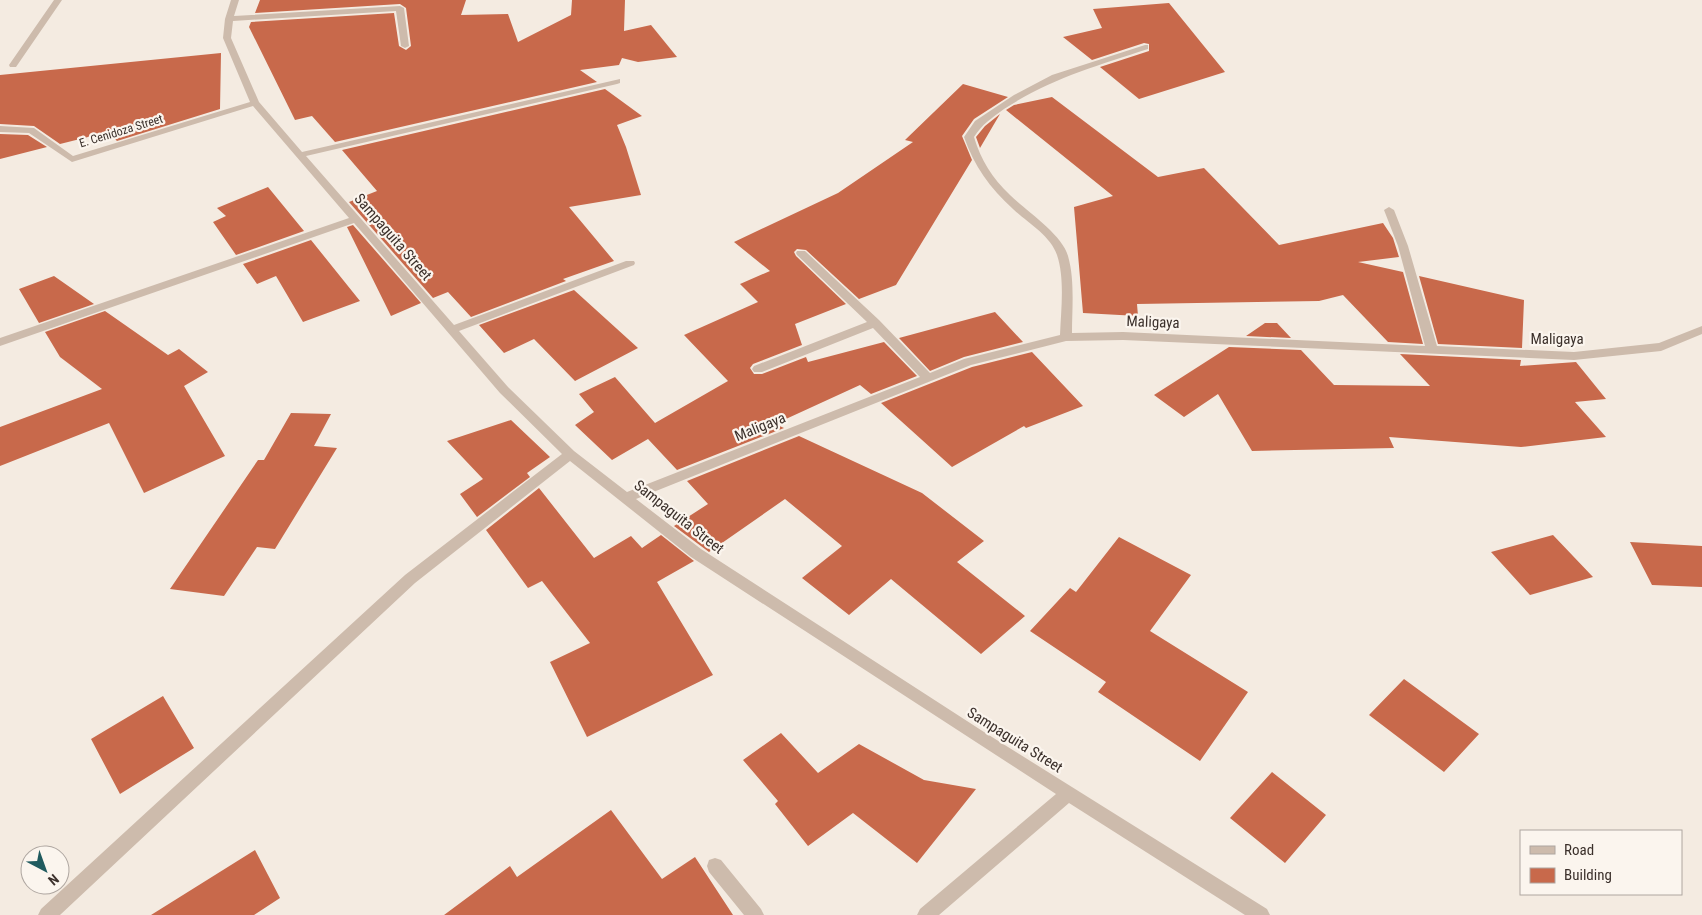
<svg xmlns="http://www.w3.org/2000/svg" width="1702" height="915" font-family="'Roboto Condensed',sans-serif">
<style>
.building{fill:#c8694b}
.lines{fill:none;stroke-linecap:round;stroke-linejoin:round}
.minor{fill:#cdbbac;fill-rule:evenodd}
.labels{text-anchor:middle;stroke-width:4.5;stroke-linejoin:round;paint-order:stroke}
.far-street-label{font-size:12px;fill:#3b302b;stroke:#fbf5ee}
.street-label{font-size:15px;fill:#3b302b;stroke:#fbf5ee}
</style>
<rect width="100%" height="100%" fill="#f4ebe1"/>
<path class="building" d="M 260,0 L 466,0 L 461,15 L 508,14 L 518,42 L 571,15 L 572,0 L 625,0 L 624,31 L 651,25 L 677,57 L 638,62 L 622,58 L 619,65 L 580,70 L 597,82 L 335,142 L 312,116 L 295,120 L 249,27 L 251,22 L 394,13 L 399,46 L 406,50 L 411,46 L 406,8 L 400,4 L 255,13 Z
M 1169,3 L 1225,72 L 1139,99 L 1100,67 L 1149,51 L 1149,44 L 1144,43 L 1092,60 L 1063,37 L 1102,28 L 1093,9 Z
M 221,53 L 220,109 L 117,141 L 108,132 L 60,144 L 34,126 L 0,124 L 0,75 Z
M 963,84 L 1008,97 L 974,119 L 962,136 L 972,160 L 896,285 L 859,299 L 806,250 L 797,249 L 794,252 L 796,256 L 846,304 L 795,324 L 802,345 L 753,364 L 750,368 L 754,374 L 762,374 L 806,357 L 808,362 L 884,342 L 917,376 L 871,394 L 860,385 L 775,424 L 784,428 L 677,470 L 648,439 L 612,460 L 575,425 L 594,412 L 579,394 L 615,377 L 655,423 L 728,381 L 684,335 L 758,302 L 740,284 L 770,271 L 734,242 L 838,193 L 913,142 L 905,140 Z
M 605,89 L 642,116 L 617,125 L 626,147 L 641,195 L 569,207 L 614,261 L 563,279 L 566,281 L 471,317 L 448,292 L 433,298 L 349,202 L 377,191 L 342,150 Z
M 1052,97 L 1158,177 L 1204,168 L 1279,245 L 1383,223 L 1393,238 L 1399,257 L 1358,262 L 1403,272 L 1423,344 L 1388,342 L 1343,295 L 1319,301 L 1137,304 L 1138,316 L 1083,313 L 1074,207 L 1113,196 L 1006,110 L 1014,105 Z
M 1000,114 L 980,148 L 976,137 L 985,126 Z
M 0,134 L 28,135 L 47,147 L 0,159 Z
M 268,187 L 304,231 L 236,255 L 213,222 L 226,216 L 217,208 Z
M 353,225 L 421,303 L 391,316 L 347,227 Z
M 311,240 L 360,301 L 303,322 L 276,276 L 257,284 L 243,264 Z
M 54,276 L 94,304 L 39,323 L 19,289 Z
M 1419,276 L 1524,300 L 1522,348 L 1438,344 Z
M 574,290 L 638,348 L 575,381 L 534,339 L 504,353 L 479,325 Z
M 105,311 L 168,355 L 179,349 L 208,372 L 184,386 L 225,456 L 144,493 L 109,423 L 0,466 L 0,427 L 102,389 L 60,357 L 45,332 Z
M 995,312 L 1023,342 L 964,357 L 930,371 L 899,338 Z
M 1265,323 L 1277,323 L 1291,338 L 1246,336 Z
M 1229,347 L 1301,350 L 1334,385 L 1430,386 L 1400,354 L 1521,360 L 1520,366 L 1576,362 L 1606,399 L 1575,402 L 1606,437 L 1521,447 L 1389,437 L 1394,448 L 1252,451 L 1218,394 L 1184,417 L 1154,395 Z
M 1032,352 L 1083,406 L 1026,428 L 1024,426 L 952,467 L 881,403 L 972,367 Z
M 291,413 L 331,414 L 314,446 L 337,448 L 275,549 L 257,547 L 224,596 L 170,589 L 258,460 L 264,460 Z
M 511,420 L 550,457 L 527,473 L 530,477 L 477,517 L 460,494 L 483,479 L 447,441 Z
M 799,436 L 922,493 L 984,541 L 957,562 L 1025,616 L 981,654 L 891,579 L 849,615 L 802,578 L 842,546 L 785,499 L 709,552 L 674,526 L 708,504 L 687,481 Z
M 539,488 L 594,558 L 631,536 L 642,548 L 661,535 L 694,561 L 657,582 L 713,675 L 587,737 L 550,662 L 590,643 L 542,581 L 528,588 L 486,530 Z
M 1553,535 L 1593,577 L 1530,595 L 1491,552 Z
M 1119,537 L 1191,575 L 1150,631 L 1248,692 L 1200,761 L 1098,692 L 1106,682 L 1030,631 L 1070,588 L 1076,592 Z
M 1630,542 L 1702,546 L 1702,587 L 1652,585 Z
M 1404,679 L 1479,734 L 1444,772 L 1369,715 Z
M 163,696 L 194,748 L 120,794 L 91,739 Z
M 781,733 L 818,773 L 859,744 L 924,780 L 976,789 L 917,863 L 853,813 L 808,846 L 775,804 L 778,801 L 743,760 Z
M 1272,772 L 1326,815 L 1285,863 L 1230,818 Z
M 611,810 L 662,879 L 695,857 L 733,915 L 444,915 L 510,866 L 517,877 Z
M 255,850 L 280,898 L 254,915 L 151,915 Z"/>
<g class="lines">
<path class="minor" d="M 54,0 L 62,0 L 16,67 L 10,67 L 9,65 Z
M 231,0 L 239,0 L 234,16 L 400,6 L 404,8 L 409,46 L 405,48 L 401,46 L 396,11 L 233,21 L 231,38 L 259,102 L 302,152 L 620,79 L 620,83 L 617,84 L 306,156 L 454,325 L 626,261 L 634,261 L 635,263 L 634,265 L 459,331 L 508,387 L 574,451 L 627,492 L 920,377 L 873,328 L 762,372 L 754,372 L 752,369 L 754,366 L 867,322 L 797,255 L 796,253 L 797,251 L 805,251 L 879,320 L 930,373 L 964,359 L 1060,335 C 1061,310 1065,279 1057,255 C 1051,236 1027,222 1013,209 C 990,188 974,166 964,137 L 975,121 L 1014,95 L 1052,75 L 1145,45 L 1148,45 L 1148,49 C 1096,66 1050,79 1004,109 C 992,118 982,124 974,137 C 981,160 992,178 1010,195 C 1026,211 1062,234 1068,256 C 1075,280 1072,309 1072,333 L 1123,332 L 1425,346 L 1398,246 L 1384,210 L 1389,207 L 1394,210 L 1408,246 L 1437,346 L 1574,352 L 1659,343 L 1702,326 L 1702,334 L 1661,351 L 1574,360 L 1123,340 L 1066,341 L 971,365 L 636,499 L 701,549 L 984,732 L 1267,909 L 1270,915 L 1245,915 L 1069,803 L 939,915 L 917,915 L 920,909 L 1056,794 L 691,557 L 570,461 L 415,583 L 60,915 L 38,915 L 41,909 L 405,575 L 562,454 L 500,393 L 354,223 L 0,346 L 0,338 L 349,218 L 253,106 L 72,162 L 29,133 L 0,132 L 0,126 L 34,128 L 73,156 L 250,102 L 223,38 L 225,19 Z
M 715,858 L 721,860 L 761,909 L 764,915 L 744,915 L 709,872 L 707,866 L 709,860 Z"/>
</g>
<g class="labels">
<g class="far-street-label">
<text transform="translate(121 131) rotate(-17)" y="4">E. Cenidoza Street</text>
</g>
<g class="street-label">
<text transform="translate(393 237) rotate(49)" y="5">Sampaguita Street</text>
<text transform="translate(1153 322) rotate(2)" y="5">Maligaya</text>
<text x="1557" y="344">Maligaya</text>
<text transform="translate(760 427) rotate(-22)" y="5">Maligaya</text>
<text transform="translate(679 517) rotate(38)" y="5">Sampaguita Street</text>
<text transform="translate(1015 740) rotate(32)" y="5">Sampaguita Street</text>
</g>
</g>
<rect x="1520" y="830" width="162" height="65" fill="#fbf5ee" stroke="#aea6a0"/>
<rect x="1530" y="846" width="25" height="8" fill="#cdbbac" stroke="#aea6a0"/>
<text x="1564" y="855" font-size="15" fill="#3b302b">Road</text>
<rect x="1530" y="868" width="25" height="15" fill="#c8694b" stroke="#aea6a0"/>
<text x="1564" y="880" font-size="15" fill="#3b302b">Building</text>
<g transform="translate(45 870) rotate(139)"><circle r="24" fill="#fbf5ee" stroke="#aea6a0"/>
<path d="M0-4L9 19L0 12L-9 19Z" fill="#1f5a5e"/>
<text y="-8" font-size="14" font-weight="bold" text-anchor="middle" fill="#3b302b">N</text>
</g>
</svg>
